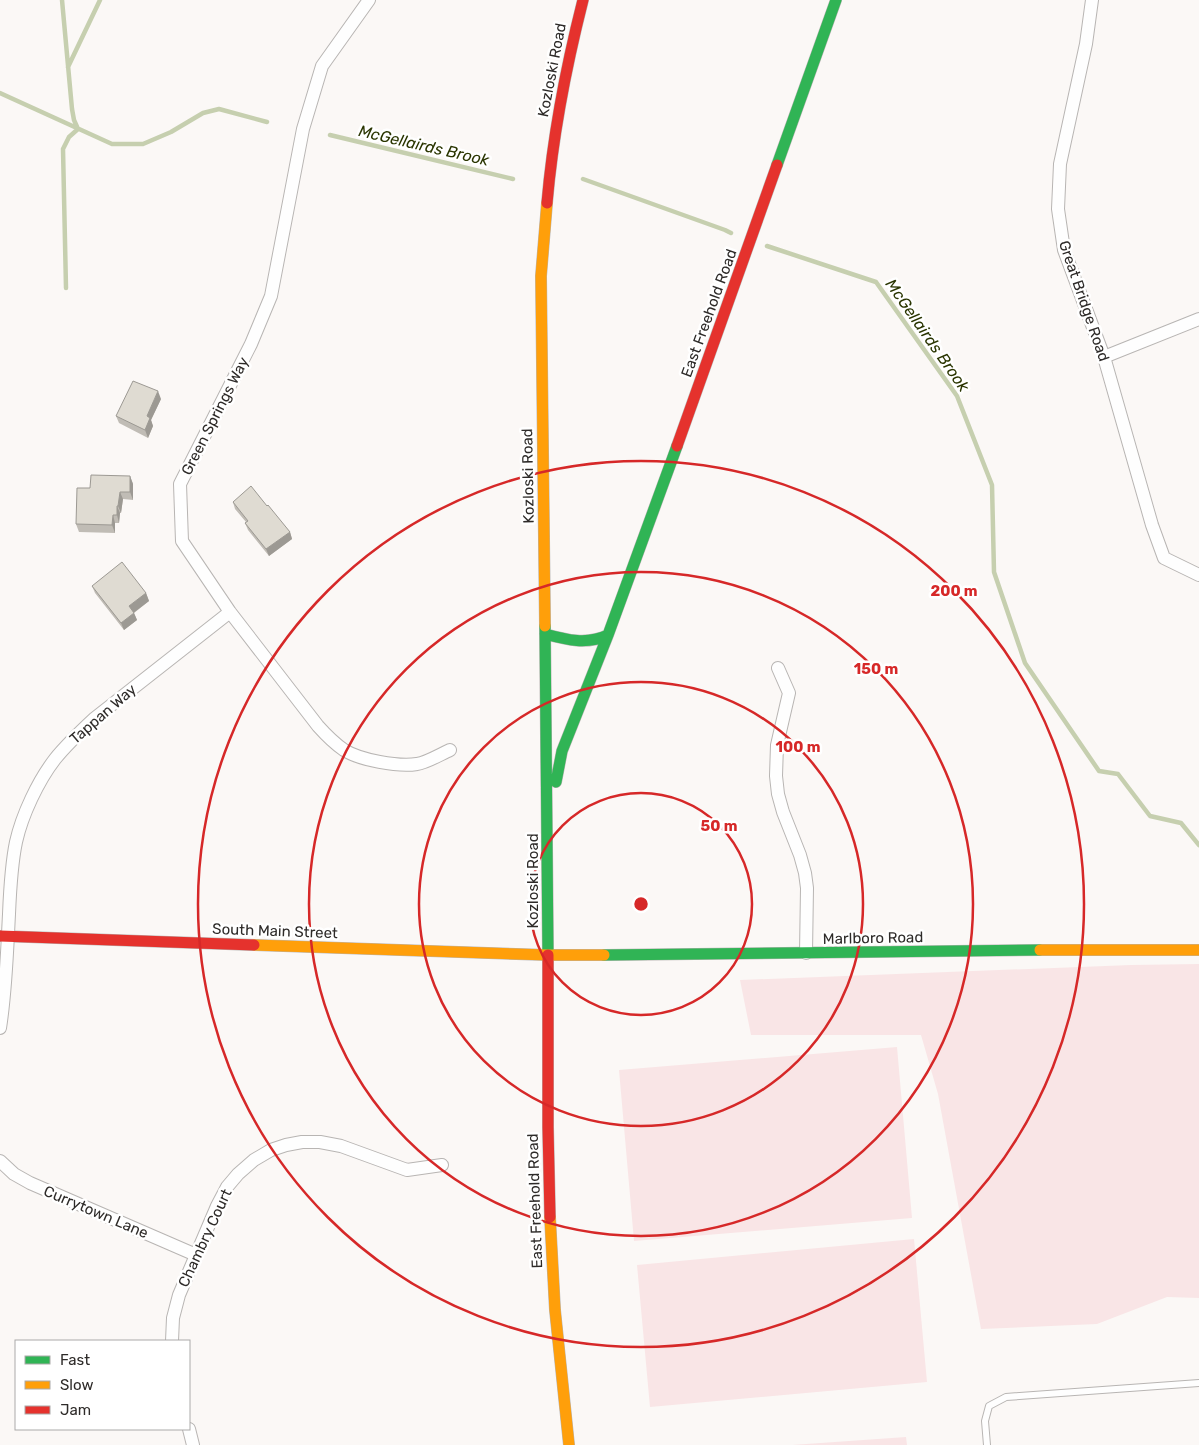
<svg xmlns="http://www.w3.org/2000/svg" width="1199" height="1445" font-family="Rubik,sans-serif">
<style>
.green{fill:#f9e5e6}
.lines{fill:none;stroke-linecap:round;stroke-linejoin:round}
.stream{stroke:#c6cfaf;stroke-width:4.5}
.lane-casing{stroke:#b8b5b3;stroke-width:8}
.street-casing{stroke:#b8b5b3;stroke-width:14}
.fast-casing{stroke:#b8b5b3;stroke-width:12}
.slow-casing{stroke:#b8b5b3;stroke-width:12}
.jam-casing{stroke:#b8b5b3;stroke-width:12}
.lane{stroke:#fefefe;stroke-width:6}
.street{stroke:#fefefe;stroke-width:12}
.fast{stroke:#30b455;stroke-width:11}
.slow{stroke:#ff9f0a;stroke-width:11}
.jam{stroke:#e5322d;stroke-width:11}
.wall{fill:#c0bcb5}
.shaded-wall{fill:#9c9993}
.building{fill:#dfdbd2;stroke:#9c9993}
.ring{fill:none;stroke:#d62828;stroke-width:2.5}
.labels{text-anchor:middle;stroke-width:5;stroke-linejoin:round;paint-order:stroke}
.street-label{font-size:15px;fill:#2e2b29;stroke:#fff}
.water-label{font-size:16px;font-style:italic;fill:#2a3501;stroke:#fff}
.centre{fill:#d62828;stroke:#fff;stroke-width:2.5}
.ring-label{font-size:15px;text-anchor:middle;font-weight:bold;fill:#d62828;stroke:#fff;stroke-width:5;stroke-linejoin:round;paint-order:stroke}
</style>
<rect width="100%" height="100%" fill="#fbf8f6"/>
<path class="green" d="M 1199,964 L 1199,1298 L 1167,1297 L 1097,1324 L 981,1329 L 938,1094 L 921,1035 L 751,1035 L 740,980 L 1131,965 Z
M 897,1047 L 912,1218 L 634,1241 L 619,1070 Z
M 914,1239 L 927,1382 L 650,1407 L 637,1265 Z
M 906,1437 L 907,1445 L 792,1445 Z"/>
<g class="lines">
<path class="stream" d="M 62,0 L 72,109 L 74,120 L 78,129 L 69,137 L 63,149 L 66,288
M 68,67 L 100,0
M 0,93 L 112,144 L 143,144 L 171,132 L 203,113 L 219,109 L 267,122
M 330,135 L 513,179
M 583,179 L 725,230 L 731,233
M 767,246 L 876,282 L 957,396 L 992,485 L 994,572 L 1025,663 L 1099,771 L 1118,774 L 1150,816 L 1181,823 L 1199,845"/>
<g class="lane-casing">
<path id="lane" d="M 987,1445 L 985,1421 L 989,1406 L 1006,1397 L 1199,1383"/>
</g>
<g class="street-casing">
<path id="street" d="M 369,0 L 322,66 L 303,129 L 271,296 L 251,344 L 180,484 L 182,541 L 230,612 L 318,726 C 326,735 334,743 344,750 C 360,760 398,767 417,764 C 426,763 441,754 450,750
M 1092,0 L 1086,44 L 1060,164 L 1058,209 L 1064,250 L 1104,357 L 1152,525 L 1164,558 L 1199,575
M 1104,357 L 1199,319
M 778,668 L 789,693 L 777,745 L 776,776 L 778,794 L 783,812 L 800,855 L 805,873 L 807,888 L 806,953
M 0,1028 C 6,990 7,952 9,914 C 10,890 11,866 16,842 C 22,815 38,781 55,759 C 67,744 81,731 95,718 L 230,612
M 0,1161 L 14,1174 L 30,1183 L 196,1255
M 172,1341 L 173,1318 L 179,1295 L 217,1206 L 227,1187 L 238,1174 L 254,1160 L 271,1150 L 286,1145 L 302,1142 L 320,1142 L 341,1146 L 407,1170 L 442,1165
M 189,1429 L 193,1445"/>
</g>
<g class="fast-casing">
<path id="fast" d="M 777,165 L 836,0
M 545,626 L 548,955
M 545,634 C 567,640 587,645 608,635
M 608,635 L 677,446
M 556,782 L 562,751 L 608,635
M 604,955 L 1040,950"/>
</g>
<g class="slow-casing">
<path id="slow" d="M 545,626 L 541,276 L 547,203
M 254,945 L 548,955 L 604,955
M 1040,950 L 1199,950
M 550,1217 L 555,1310 L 569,1445"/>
</g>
<g class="jam-casing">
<path id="jam" d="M 547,203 C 553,134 566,67 583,0
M 677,446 L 777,165
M 0,936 L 254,945
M 548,955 L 548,1127 L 550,1217"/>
</g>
<use href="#lane" class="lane"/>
<use href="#street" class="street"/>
<use href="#fast" class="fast"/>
<use href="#slow" class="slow"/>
<use href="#jam" class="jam"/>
</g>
<path class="wall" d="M 161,399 L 151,420 L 153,426 L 148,438 L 119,423 L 116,416 Z
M 130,476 L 133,484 L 133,500 L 123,499 L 121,513 L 120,513 L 119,523 L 115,523 L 115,533 L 79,532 L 76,524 Z
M 233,502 L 267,506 L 290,532 L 292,539 L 269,556 L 248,530 L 245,523 L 246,522 L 235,509 Z
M 92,586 L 146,593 L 149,601 L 134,613 L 137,620 L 124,630 L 95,593 Z"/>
<path class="shaded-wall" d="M 158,391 L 161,399 L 151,420 L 153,426 L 148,438 L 145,430 L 147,416 Z
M 130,476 L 133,484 L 133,500 L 130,492 Z
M 120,492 L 123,499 L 121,513 L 118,506 Z
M 117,506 L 120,513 L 119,523 L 117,515 Z
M 113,515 L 115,523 L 115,533 L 112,525 Z
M 290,532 L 292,539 L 269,556 L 266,549 Z
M 146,593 L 149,601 L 132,614 L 129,606 Z
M 134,613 L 137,620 L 124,630 L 121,623 Z"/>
<path class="building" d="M 133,381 L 158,391 L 147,416 L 150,418 L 145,430 L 116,416 Z
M 91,475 L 130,476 L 130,492 L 120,492 L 118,506 L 117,506 L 117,515 L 113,515 L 112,525 L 76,524 L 77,488 L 90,488 Z
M 251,486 L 267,506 L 268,505 L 290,532 L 266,549 L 245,523 L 248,521 L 233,502 Z
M 122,562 L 146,593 L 129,606 L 134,613 L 121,623 L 92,586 Z"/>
<g class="ring">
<circle cx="641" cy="904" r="111"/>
<circle cx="641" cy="904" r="222"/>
<circle cx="641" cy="904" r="332"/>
<circle cx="641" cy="904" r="443"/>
</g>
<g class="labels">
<g class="street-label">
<text transform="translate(552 70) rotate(-79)" y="5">Kozloski Road</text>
<text transform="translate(1084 301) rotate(71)" y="5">Great Bridge Road</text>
<text transform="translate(709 313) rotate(-70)" y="5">East Freehold Road</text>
<text transform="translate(215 416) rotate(-63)" y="5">Green Springs Way</text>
<text transform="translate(528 476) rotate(-91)" y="5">Kozloski Road</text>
<text transform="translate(103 714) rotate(-41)" y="5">Tappan Way</text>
<text transform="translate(533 881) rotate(-90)" y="5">Kozloski Road</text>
<text transform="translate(275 931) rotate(2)" y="5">South Main Street</text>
<text transform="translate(873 938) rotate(-1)" y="5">Marlboro Road</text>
<text transform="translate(535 1201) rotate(-92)" y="5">East Freehold Road</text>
<text transform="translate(96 1212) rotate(23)" y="5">Currytown Lane</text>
<text transform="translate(205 1238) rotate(-65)" y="5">Chambry Court</text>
</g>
<g class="water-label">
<text transform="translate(424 145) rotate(13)" y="6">McGellairds Brook</text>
<text transform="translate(928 335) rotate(55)" y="6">McGellairds Brook</text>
</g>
</g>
<circle cx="641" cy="904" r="8" class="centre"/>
<g class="ring-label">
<text x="954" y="596">200 m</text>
<text x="876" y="674">150 m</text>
<text x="798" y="752">100 m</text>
<text x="719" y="831">50 m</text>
</g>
<rect x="15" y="1340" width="175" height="90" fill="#ffffff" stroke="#abaaa9"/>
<rect x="25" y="1356" width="25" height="8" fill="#30b455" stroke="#abaaa9"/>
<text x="60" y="1365" font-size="15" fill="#2e2b29">Fast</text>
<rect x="25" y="1381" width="25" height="8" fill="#ff9f0a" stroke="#abaaa9"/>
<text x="60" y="1390" font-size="15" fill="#2e2b29">Slow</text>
<rect x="25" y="1406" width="25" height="8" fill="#e5322d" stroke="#abaaa9"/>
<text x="60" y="1415" font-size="15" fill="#2e2b29">Jam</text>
</svg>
